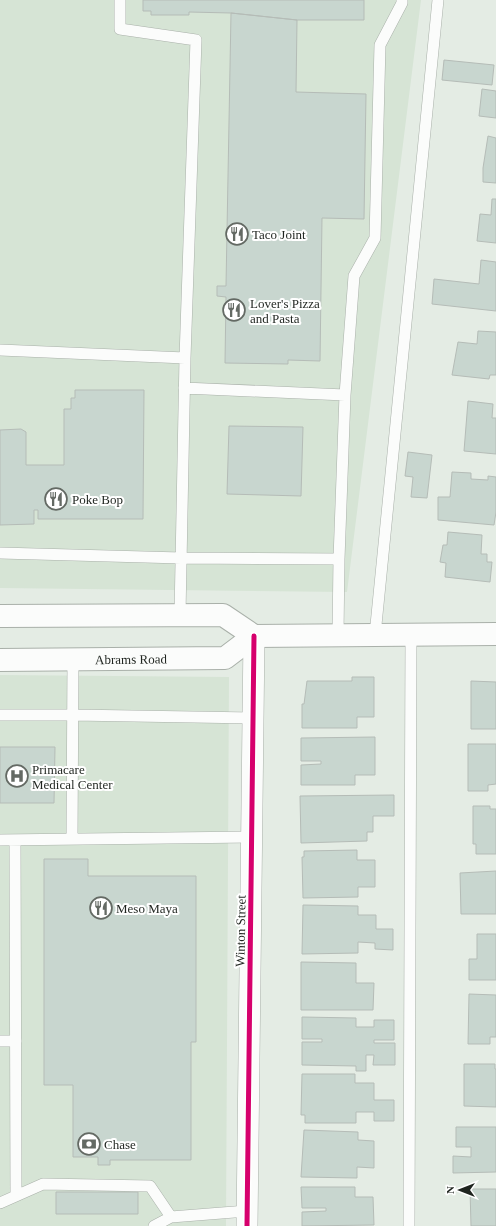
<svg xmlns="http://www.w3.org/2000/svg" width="496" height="1226" font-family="Georgia,serif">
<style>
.built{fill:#d6e4d5}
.building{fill:#c8d6cf;stroke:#b5bcb7}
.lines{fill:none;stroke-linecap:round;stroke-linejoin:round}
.service-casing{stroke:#a9b0a9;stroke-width:12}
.minor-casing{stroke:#a9b0a9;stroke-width:22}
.secondary-casing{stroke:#a9b0a9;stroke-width:24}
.service{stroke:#fbfcfb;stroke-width:11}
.minor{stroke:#fbfcfb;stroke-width:21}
.secondary{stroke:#fbfcfb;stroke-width:22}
.cycleway-casing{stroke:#fff;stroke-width:8}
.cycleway{stroke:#d6006c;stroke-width:5}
.labels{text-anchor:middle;stroke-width:4;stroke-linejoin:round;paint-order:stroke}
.poi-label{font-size:13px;fill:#1f241f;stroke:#fff;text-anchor:start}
.street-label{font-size:13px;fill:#1f241f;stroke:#fff}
</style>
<rect width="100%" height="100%" fill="#e4ece4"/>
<path class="built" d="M 0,0 L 421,0 L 347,592 L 0,588 Z
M 0,675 L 229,677 L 226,1226 L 0,1226 Z"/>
<path class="building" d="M 143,0 L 364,0 L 364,20 L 297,20 L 231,13 L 189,12 L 189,15 L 151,15 L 151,11 L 143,11 Z
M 231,13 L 297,20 L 296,92 L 366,94 L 364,219 L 322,218 L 320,361 L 288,360 L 288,364 L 225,363 L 226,297 L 217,296 L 217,286 L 226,286 Z
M 444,60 L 494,65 L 492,85 L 442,80 Z
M 482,89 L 496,91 L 496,118 L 479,116 Z
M 488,136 L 496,138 L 496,183 L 483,182 L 483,168 Z
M 492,199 L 496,199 L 496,243 L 477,241 L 480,214 L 491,215 Z
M 481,260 L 496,262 L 496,311 L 432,304 L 434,279 L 479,284 Z
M 478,331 L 496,332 L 496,375 L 490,375 L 489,379 L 452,375 L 458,342 L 477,344 Z
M 75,390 L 144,390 L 143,519 L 38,519 L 38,510 L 34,510 L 34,524 L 0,525 L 0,430 L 21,429 L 26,432 L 26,465 L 64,465 L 64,409 L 71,409 L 71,398 L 75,398 Z
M 468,401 L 493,404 L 492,418 L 496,418 L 496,454 L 464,451 Z
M 229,426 L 303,427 L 301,496 L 227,494 Z
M 408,452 L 432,455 L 427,498 L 411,497 L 413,477 L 405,476 Z
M 452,472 L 471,473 L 471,479 L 488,480 L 488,476 L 496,477 L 496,512 L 494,525 L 438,520 L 438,497 L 450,497 Z
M 448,532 L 482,535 L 481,554 L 487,554 L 487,562 L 492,562 L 490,582 L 445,577 L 446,563 L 440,562 L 443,545 L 447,545 Z
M 352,677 L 374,677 L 374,717 L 357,717 L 357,728 L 302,728 L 302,704 L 304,704 L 307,681 L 352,681 Z
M 471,681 L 496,682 L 496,729 L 471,729 Z
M 375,737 L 375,775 L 355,775 L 355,785 L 301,785 L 301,765 L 321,764 L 321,761 L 301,761 L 301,738 Z
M 468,744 L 496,744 L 496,784 L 488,785 L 488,791 L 468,791 Z
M 0,747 L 55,747 L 54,803 L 0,803 Z
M 394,795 L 394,816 L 373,816 L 373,832 L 367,832 L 367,841 L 301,843 L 300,796 Z
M 473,806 L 490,806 L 490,809 L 496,809 L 496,854 L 476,854 L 476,844 L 473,844 Z
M 357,850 L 357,860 L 375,860 L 375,887 L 358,887 L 358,897 L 303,898 L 302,857 L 304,857 L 304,851 Z
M 44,859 L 88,859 L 88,876 L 196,876 L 196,1042 L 191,1042 L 191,1160 L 110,1160 L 110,1165 L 98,1165 L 98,1157 L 73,1157 L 73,1085 L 44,1085 Z
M 496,871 L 496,914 L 461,914 L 460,873 Z
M 303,905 L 358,906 L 358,915 L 376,915 L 376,929 L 393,929 L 393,950 L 375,949 L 375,943 L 358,942 L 358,953 L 302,954 Z
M 477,934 L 496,934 L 496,980 L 469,980 L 469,959 L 477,959 Z
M 301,962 L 356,963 L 356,983 L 374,983 L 373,1010 L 301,1010 Z
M 469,994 L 496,995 L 496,1037 L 490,1037 L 490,1044 L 468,1044 Z
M 302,1017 L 356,1018 L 356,1027 L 374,1027 L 374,1020 L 394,1020 L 394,1040 L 374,1040 L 374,1043 L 395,1043 L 395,1065 L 373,1065 L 374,1055 L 366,1055 L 366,1071 L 356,1071 L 356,1066 L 302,1065 L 302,1042 L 322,1042 L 322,1039 L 302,1039 Z
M 464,1064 L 495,1064 L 495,1069 L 496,1069 L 496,1107 L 464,1106 Z
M 302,1074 L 355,1074 L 355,1083 L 374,1083 L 374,1100 L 394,1100 L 394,1121 L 374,1121 L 374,1112 L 356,1112 L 356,1123 L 305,1123 L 305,1115 L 301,1115 Z
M 456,1127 L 496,1127 L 496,1172 L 453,1173 L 453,1156 L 471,1157 L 471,1147 L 456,1147 Z
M 304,1130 L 358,1132 L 358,1140 L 374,1141 L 374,1168 L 357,1167 L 357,1178 L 301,1177 Z
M 301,1187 L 355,1187 L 355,1197 L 373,1197 L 374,1225 L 302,1226 L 302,1212 L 326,1211 L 326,1208 L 302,1208 Z
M 470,1189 L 496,1189 L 496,1226 L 471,1226 Z
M 56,1192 L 138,1192 L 138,1214 L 56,1214 Z"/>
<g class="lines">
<g class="service-casing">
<path id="service" d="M 120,0 L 120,29 L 196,40 L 185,358
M 0,350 L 185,358 L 180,615
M 184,388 L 345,395
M 0,553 L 181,558 L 339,559 L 345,395 L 354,276 L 375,238 L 380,45 L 402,3 L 402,0
M 338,635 L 339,559
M 375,635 L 438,0
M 0,715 L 73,715 L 253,718
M 72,839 L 73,660
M 0,840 L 252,837
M 15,840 L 16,1195
M 0,1041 L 16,1041
M 0,1203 L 43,1184 L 150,1186 L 171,1217
M 154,1226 L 171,1217 L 247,1211
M 409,1226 L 411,634"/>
</g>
<g class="minor-casing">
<path id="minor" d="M 247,1226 L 254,636"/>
</g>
<g class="secondary-casing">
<g id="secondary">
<path d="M 0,616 L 223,615 L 254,636 L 496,634"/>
<path id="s1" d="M 0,660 L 225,658 L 254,636"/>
</g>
</g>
<use href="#service" class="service"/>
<use href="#minor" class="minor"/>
<use href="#secondary" class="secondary"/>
<g class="cycleway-casing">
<path id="cycleway" d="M 247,1226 L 254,636"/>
</g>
<use href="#cycleway" class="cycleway"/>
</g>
<defs>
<g id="restaurant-ring" transform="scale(1.15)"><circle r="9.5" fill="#fff" stroke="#646a64" stroke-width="1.5"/><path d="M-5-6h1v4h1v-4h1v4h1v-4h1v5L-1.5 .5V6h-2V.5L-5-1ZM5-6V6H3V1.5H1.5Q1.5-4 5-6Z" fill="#646a64"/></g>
<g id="hospital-ring" transform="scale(1.15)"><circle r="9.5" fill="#fff" stroke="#646a64" stroke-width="1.5"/><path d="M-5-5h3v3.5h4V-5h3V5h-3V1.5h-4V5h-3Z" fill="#646a64"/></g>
<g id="bank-ring" transform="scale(1.15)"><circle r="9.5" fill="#fff" stroke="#646a64" stroke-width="1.5"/><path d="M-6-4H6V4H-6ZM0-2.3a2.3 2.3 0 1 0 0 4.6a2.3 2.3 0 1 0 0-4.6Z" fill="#646a64"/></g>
</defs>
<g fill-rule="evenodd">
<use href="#restaurant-ring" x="237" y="234"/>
<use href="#restaurant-ring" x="234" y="310"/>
<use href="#restaurant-ring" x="56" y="499"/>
<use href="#hospital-ring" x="17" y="776"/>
<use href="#restaurant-ring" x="101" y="908"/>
<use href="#bank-ring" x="89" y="1144"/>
</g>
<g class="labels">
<g class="poi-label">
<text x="252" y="239">Taco Joint</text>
<text x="250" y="308">Lover's Pizza<tspan x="250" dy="15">and Pasta</tspan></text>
<text x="72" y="504">Poke Bop</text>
<text x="32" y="774">Primacare<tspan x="32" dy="15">Medical Center</tspan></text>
<text x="116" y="913">Meso Maya</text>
<text x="104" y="1149">Chase</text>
</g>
<g class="street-label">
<text dy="5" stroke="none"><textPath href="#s1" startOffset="131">Abrams Road</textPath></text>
<text transform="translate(240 931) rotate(-89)" y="5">Winton Street</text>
</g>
</g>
<g transform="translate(460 1190) rotate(270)" stroke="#ffffff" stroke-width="3" paint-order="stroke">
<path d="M0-3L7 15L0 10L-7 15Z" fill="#1f241f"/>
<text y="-6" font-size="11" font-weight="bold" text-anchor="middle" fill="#1f241f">N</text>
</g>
</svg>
